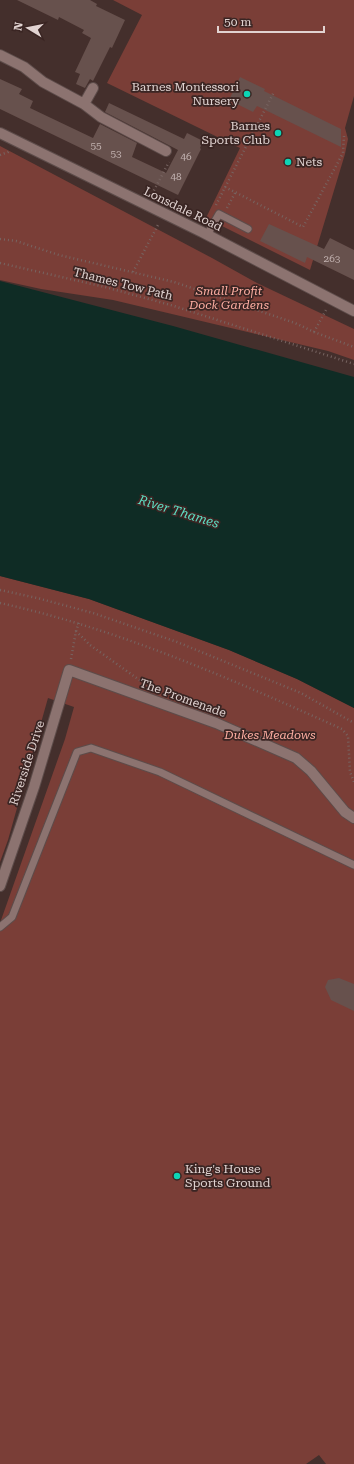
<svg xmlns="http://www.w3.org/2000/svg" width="354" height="1464" font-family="'Roboto Serif',serif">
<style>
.green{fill:#7a3e37}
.water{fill:#0f2c25}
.building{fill:#67514d}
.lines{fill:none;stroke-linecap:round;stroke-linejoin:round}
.service-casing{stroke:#5d4c4a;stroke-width:9}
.minor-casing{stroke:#5d4c4a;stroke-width:12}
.secondary-casing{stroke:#5d4c4a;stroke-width:12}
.path{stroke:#776461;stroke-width:2.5;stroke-dasharray:1 3;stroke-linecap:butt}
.service{stroke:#8c7370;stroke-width:7}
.minor{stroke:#8c7370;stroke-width:10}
.secondary{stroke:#8c7370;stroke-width:10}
.poi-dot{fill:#0cd5b5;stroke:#3a2523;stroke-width:1.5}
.labels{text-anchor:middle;stroke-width:3.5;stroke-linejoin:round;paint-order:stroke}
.number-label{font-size:10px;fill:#c2b2b0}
.poi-label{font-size:12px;fill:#e1d3d1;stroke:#3a2523;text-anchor:end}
.street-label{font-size:12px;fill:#e1d3d1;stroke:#3a2523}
.park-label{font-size:12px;font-style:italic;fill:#feaea2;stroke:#3a2523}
.water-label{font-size:13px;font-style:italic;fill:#5edfc4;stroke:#3a2523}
</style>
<rect width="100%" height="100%" fill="#442f2c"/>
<path class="green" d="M 113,0 L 354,0 L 354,96 L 345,128 L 348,139 L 345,154 L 310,270 L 206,218 L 240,148 L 107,83 L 142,15 Z
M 0,146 L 212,258 L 257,283 L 354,329 L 354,360 L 328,351 L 113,300 L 41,289 L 0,280 Z
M 0,576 L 89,599 L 229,650 L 297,679 L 354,708 L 354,1464 L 326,1464 L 319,1455 L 306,1464 L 0,1464 L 0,923 L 65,739 L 74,707 L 48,698 L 8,840 L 0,862 Z"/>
<path class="water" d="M 0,281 L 173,326 L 354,377 L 354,708 L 297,679 L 229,650 L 89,599 L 0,576 Z"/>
<path class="building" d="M 17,0 L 90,0 L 97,4 L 96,6 L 125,20 L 112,48 L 110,47 L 93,81 L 90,79 L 85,88 L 76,84 L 80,74 L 75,72 L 91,38 L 82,33 L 84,30 L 59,17 L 58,20 Z
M 240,77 L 265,89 L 264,91 L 341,129 L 341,147 L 257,106 L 253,112 L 229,100 Z
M 0,79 L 22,89 L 19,94 L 33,101 L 30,108 L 93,138 L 100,124 L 137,143 L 132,157 L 166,173 L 178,150 L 105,112 L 109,103 L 184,139 L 187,133 L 203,141 L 200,148 L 201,149 L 178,195 L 0,109 Z
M 269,224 L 324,249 L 330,238 L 354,250 L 354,280 L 307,257 L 305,263 L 260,241 Z
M 339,978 L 354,984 L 354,1011 L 331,1000 L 325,987 L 328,980 Z"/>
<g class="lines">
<g class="service-casing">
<path id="service" d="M 207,235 L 219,214 L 248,229
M 0,927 L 12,917 L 77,752 L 91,748 L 160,772 L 354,865"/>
</g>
<g class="minor-casing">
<path id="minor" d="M 0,55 L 24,67 L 43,82 L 84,104 L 93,88
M 84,104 L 101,117 L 166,151
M 0,886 L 34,787 L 69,670 L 216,723 L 296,758 L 311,771 L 345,812 L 354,818"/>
</g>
<g class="secondary-casing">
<path id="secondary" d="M 0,133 L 202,232 L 354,311"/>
</g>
<path class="path" d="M 0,155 L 8,152 L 10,150
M 225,187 L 303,227 L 343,153 L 344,136
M 152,194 L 169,162
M 216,205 L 274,92
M 227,208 L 235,193
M 0,239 L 16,241 L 59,255 L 174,282 L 295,323 L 314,332 L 354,347
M 0,263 L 105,287 L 174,306 L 354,364
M 133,272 L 159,223
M 314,332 L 326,310
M 0,590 L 37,598 L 93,613 L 177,642 L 301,693 L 354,723
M 0,603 C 119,629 231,679 342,729 L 348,736 L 350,772 L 354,782
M 76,631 L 90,645 L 145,684
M 71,659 L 76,631 L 79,623"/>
<use href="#service" class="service"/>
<use href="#minor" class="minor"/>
<use href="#secondary" class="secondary"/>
</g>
<g class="poi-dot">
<circle cx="247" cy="94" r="4"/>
<circle cx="278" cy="133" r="4"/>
<circle cx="288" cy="162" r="4"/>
<circle cx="177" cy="1176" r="4"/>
</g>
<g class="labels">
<g class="number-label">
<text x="96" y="149">55</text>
<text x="116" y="157">53</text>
<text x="186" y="160">46</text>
<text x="176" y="180">48</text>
<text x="332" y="262">263</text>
</g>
<g class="poi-label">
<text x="239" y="91">Barnes Montessori<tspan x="239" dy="14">Nursery</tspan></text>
<text x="270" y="130">Barnes<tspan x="270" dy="14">Sports Club</tspan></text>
<text x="296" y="166" text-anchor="start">Nets</text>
<text x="185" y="1173" text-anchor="start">King's House<tspan x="185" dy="14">Sports Ground</tspan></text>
</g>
<g class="street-label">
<text transform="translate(183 209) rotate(26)" y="4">Lonsdale Road</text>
<text transform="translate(123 284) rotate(14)" y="4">Thames Tow Path</text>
<text transform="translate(183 698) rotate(20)" y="4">The Promenade</text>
<text transform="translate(27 763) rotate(-72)" y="4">Riverside Drive</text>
</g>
<g class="park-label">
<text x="229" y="295">Small Profit<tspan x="229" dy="14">Dock Gardens</tspan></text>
<text x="270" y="739">Dukes Meadows</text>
</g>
<g class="water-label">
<text transform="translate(179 511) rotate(17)" y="5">River Thames</text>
</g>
</g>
<g transform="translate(28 28) rotate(280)" stroke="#3a2523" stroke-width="3" paint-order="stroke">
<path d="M0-3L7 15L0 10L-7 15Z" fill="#e1d3d1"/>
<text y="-6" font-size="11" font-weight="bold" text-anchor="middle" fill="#e1d3d1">N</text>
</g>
<path d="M218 26v6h106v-6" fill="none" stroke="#e1d3d1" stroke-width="2"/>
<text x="224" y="26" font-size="12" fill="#e1d3d1" stroke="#3a2523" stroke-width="3" paint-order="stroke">50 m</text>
</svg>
